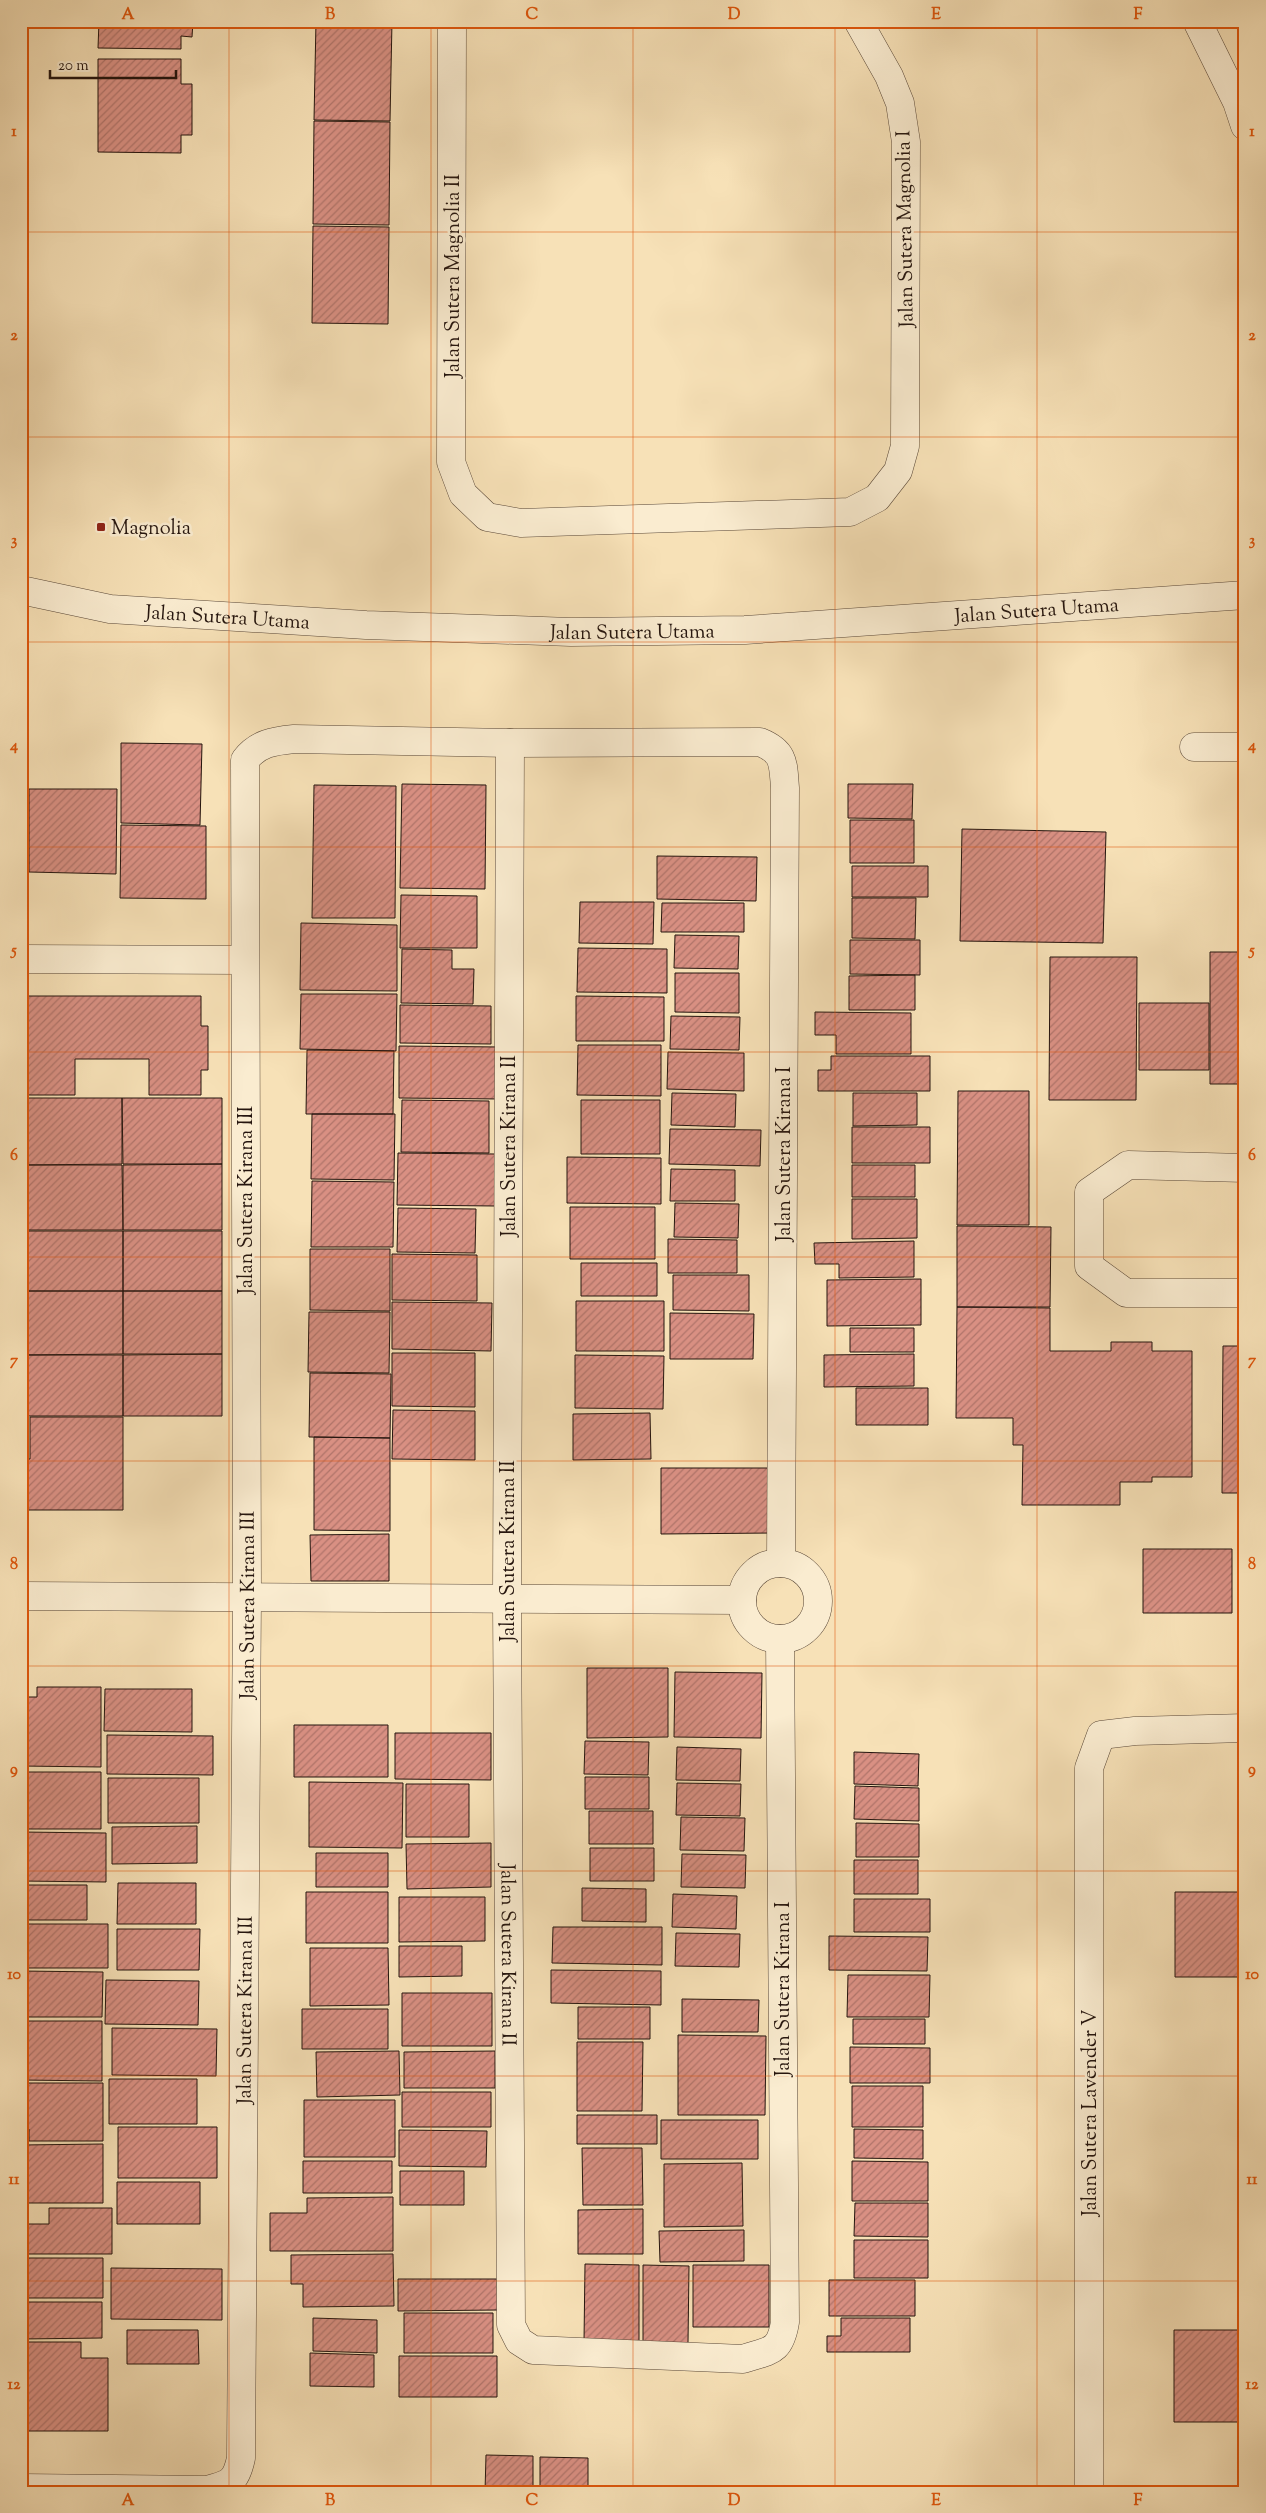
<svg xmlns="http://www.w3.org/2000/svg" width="1266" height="2513" font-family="'Sorts Mill Goudy',serif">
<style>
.building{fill:url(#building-hatch);stroke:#25150e}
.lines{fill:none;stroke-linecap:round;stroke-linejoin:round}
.minor-casing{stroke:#5a4838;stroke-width:29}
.tertiary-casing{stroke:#5a4838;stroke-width:29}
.minor{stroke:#faecd0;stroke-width:28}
.tertiary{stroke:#faecd0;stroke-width:28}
.grid{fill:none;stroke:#de560c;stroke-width:1;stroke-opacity:0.55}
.poi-dot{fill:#8f2418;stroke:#faecd0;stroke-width:2}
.labels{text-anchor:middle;stroke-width:5;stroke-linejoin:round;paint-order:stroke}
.street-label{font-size:20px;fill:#25150e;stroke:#faecd0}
.poi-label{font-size:20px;fill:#25150e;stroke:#faecd0;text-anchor:start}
.neatline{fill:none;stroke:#de560c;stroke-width:2}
.grid-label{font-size:16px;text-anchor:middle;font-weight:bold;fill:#de560c}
</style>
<defs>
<pattern id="building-hatch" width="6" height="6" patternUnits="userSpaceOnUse" patternTransform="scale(1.25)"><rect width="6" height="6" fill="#d99083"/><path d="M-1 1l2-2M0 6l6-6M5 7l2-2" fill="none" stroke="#b0746a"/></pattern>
</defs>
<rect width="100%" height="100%" fill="#f7e1b7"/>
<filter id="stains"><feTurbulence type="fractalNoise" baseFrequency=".004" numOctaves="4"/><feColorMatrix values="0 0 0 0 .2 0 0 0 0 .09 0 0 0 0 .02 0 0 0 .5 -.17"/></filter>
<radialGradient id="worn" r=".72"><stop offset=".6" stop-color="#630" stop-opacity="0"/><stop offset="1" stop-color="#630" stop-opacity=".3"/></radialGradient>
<path class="building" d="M 99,21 L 193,21 L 192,37 L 181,36 L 181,49 L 98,48 Z
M 316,21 L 392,21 L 390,121 L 314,120 Z
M 98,59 L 181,59 L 181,84 L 192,84 L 192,135 L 181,135 L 181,153 L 98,152 Z
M 314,121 L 390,122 L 389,225 L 313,224 Z
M 313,226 L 389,227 L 388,324 L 312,323 Z
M 121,743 L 202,744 L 200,825 L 121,823 Z
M 402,784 L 486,785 L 485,889 L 400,888 Z
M 848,784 L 913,784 L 912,819 L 848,818 Z
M 314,785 L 396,786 L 395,918 L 312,918 Z
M 29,789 L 117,789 L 116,874 L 29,872 Z
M 850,820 L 914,820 L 914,863 L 850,863 Z
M 121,825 L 206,826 L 206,899 L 120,898 Z
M 962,829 L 1106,832 L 1103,943 L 960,941 Z
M 657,856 L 757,857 L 756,901 L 657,899 Z
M 852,866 L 928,866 L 928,897 L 852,897 Z
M 401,895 L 477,896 L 477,948 L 400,948 Z
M 852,898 L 916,898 L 915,939 L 852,938 Z
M 580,902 L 654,902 L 653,944 L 579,943 Z
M 662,903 L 744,903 L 744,932 L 661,932 Z
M 301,923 L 397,925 L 397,991 L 300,990 Z
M 675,935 L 739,936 L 738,969 L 674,968 Z
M 850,940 L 920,940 L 920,975 L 850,974 Z
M 578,948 L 667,949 L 667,993 L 577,992 Z
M 402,949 L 452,950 L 452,969 L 474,969 L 473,1004 L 401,1003 Z
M 1210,952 L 1245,952 L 1245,1084 L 1210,1084 Z
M 1050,957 L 1137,957 L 1136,1100 L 1049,1100 Z
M 675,973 L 739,973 L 739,1013 L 675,1012 Z
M 915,975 L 915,1010 L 849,1010 L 849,976 Z
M 301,994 L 397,994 L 396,1051 L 300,1049 Z
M 21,996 L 201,996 L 201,1026 L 208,1026 L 208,1070 L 201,1070 L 201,1095 L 149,1095 L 149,1059 L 75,1059 L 75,1095 L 21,1095 Z
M 576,996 L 664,997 L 664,1041 L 576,1041 Z
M 1139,1003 L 1209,1003 L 1209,1070 L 1139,1070 Z
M 400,1005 L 491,1006 L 491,1044 L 400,1043 Z
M 815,1012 L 911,1013 L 911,1054 L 836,1054 L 836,1035 L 815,1035 Z
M 671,1016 L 740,1017 L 739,1050 L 670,1049 Z
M 578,1045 L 661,1045 L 661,1096 L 577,1095 Z
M 399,1046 L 501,1047 L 500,1099 L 399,1098 Z
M 307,1050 L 394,1051 L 393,1114 L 306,1114 Z
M 668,1052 L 744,1053 L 744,1091 L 667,1089 Z
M 831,1056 L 930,1056 L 930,1091 L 818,1091 L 818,1070 L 831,1070 Z
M 958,1091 L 1029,1091 L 1029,1225 L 957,1225 Z
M 672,1093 L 736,1094 L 735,1127 L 671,1125 Z
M 853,1093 L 917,1093 L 917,1125 L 853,1126 Z
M 21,1098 L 122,1098 L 122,1164 L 21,1165 Z
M 122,1098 L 222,1098 L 222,1164 L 123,1164 Z
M 402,1100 L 489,1101 L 489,1153 L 401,1152 Z
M 581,1100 L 660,1100 L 660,1154 L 581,1154 Z
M 312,1114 L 395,1114 L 394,1180 L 311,1179 Z
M 852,1127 L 930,1127 L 930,1163 L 852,1163 Z
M 670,1129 L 761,1130 L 760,1166 L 669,1164 Z
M 398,1153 L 495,1154 L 495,1206 L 397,1205 Z
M 567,1157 L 661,1158 L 661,1204 L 567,1203 Z
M 222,1164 L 222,1230 L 123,1230 L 123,1165 Z
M 21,1165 L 122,1165 L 123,1230 L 21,1230 Z
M 852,1165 L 915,1165 L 915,1197 L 852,1197 Z
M 671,1169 L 735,1170 L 735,1201 L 670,1201 Z
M 312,1181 L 394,1182 L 393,1247 L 311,1247 Z
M 852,1199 L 917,1199 L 917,1238 L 852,1239 Z
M 675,1203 L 739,1204 L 738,1238 L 674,1237 Z
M 570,1207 L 655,1207 L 655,1259 L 570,1259 Z
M 398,1208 L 476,1209 L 475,1253 L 397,1252 Z
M 957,1226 L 1051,1227 L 1050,1307 L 957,1307 Z
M 21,1231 L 123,1231 L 123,1291 L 21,1291 Z
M 123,1231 L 222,1231 L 222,1291 L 123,1291 Z
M 668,1239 L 737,1240 L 737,1273 L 668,1273 Z
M 914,1241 L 914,1277 L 839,1278 L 839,1264 L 815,1264 L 814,1243 Z
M 310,1249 L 390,1249 L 390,1311 L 310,1310 Z
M 392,1254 L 477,1255 L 477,1301 L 392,1300 Z
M 581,1263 L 657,1263 L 657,1296 L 581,1296 Z
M 673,1275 L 749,1275 L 749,1311 L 673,1310 Z
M 921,1279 L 921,1325 L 827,1326 L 827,1280 Z
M 21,1291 L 123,1291 L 123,1354 L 21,1355 Z
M 123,1291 L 222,1291 L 222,1354 L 123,1354 Z
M 576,1301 L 664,1301 L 664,1351 L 576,1351 Z
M 392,1302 L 492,1303 L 491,1351 L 392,1349 Z
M 957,1307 L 1050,1308 L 1050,1351 L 1111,1351 L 1111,1342 L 1152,1342 L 1152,1351 L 1192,1351 L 1192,1477 L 1152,1477 L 1152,1482 L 1120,1482 L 1120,1505 L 1022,1505 L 1023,1445 L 1013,1445 L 1013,1418 L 956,1418 Z
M 309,1312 L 390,1312 L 389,1373 L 308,1372 Z
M 670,1313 L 754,1314 L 753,1359 L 670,1359 Z
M 850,1328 L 914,1328 L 914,1352 L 850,1352 Z
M 1223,1346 L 1245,1346 L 1245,1493 L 1222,1493 Z
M 392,1353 L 475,1353 L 475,1407 L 392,1406 Z
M 222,1354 L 222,1416 L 123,1416 L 123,1355 Z
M 914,1354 L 914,1386 L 824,1387 L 824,1355 Z
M 21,1355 L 123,1355 L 123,1416 L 21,1416 Z
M 575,1355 L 664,1356 L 663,1409 L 575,1408 Z
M 310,1373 L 391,1374 L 390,1438 L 309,1437 Z
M 856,1388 L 928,1388 L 928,1425 L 856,1425 Z
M 393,1410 L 475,1411 L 475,1460 L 392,1459 Z
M 650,1413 L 651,1459 L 573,1460 L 573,1414 Z
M 30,1417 L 123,1417 L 123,1510 L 21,1510 L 21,1459 L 30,1459 Z
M 314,1437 L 390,1438 L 390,1531 L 314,1530 Z
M 661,1468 L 775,1468 L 775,1533 L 661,1534 Z
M 389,1534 L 389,1581 L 311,1581 L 310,1535 Z
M 1143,1549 L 1232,1549 L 1232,1613 L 1143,1613 Z
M 1240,1572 L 1245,1572 L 1245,1632 L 1240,1632 Z
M 587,1668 L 668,1668 L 668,1737 L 587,1738 Z
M 675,1672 L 762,1673 L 761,1738 L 674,1737 Z
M 37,1687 L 101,1687 L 101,1767 L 21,1766 L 21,1697 L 37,1697 Z
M 105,1689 L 192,1689 L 192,1732 L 104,1731 Z
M 294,1725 L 388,1725 L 388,1777 L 294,1777 Z
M 395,1733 L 491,1733 L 491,1780 L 395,1779 Z
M 107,1735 L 213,1736 L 213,1775 L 107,1774 Z
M 585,1741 L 649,1742 L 648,1775 L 584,1774 Z
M 677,1747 L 741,1749 L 740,1781 L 676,1780 Z
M 854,1752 L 919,1754 L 918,1786 L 854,1784 Z
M 21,1772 L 101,1772 L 101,1829 L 21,1829 Z
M 585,1777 L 649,1777 L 649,1809 L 585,1809 Z
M 108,1778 L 199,1778 L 199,1823 L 108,1823 Z
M 309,1782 L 403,1783 L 402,1848 L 309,1847 Z
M 677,1783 L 741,1784 L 740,1816 L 676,1815 Z
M 406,1784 L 469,1784 L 469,1837 L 406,1837 Z
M 855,1786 L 919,1788 L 919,1821 L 854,1819 Z
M 589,1811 L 653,1811 L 653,1844 L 589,1844 Z
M 681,1817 L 745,1818 L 744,1851 L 680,1850 Z
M 856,1823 L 919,1824 L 919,1857 L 856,1857 Z
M 197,1826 L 197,1863 L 112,1864 L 112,1827 Z
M 21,1832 L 106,1833 L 106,1882 L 21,1881 Z
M 491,1843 L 491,1887 L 407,1889 L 406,1844 Z
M 590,1848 L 654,1848 L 654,1881 L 590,1881 Z
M 316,1853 L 388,1853 L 388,1887 L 316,1887 Z
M 682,1854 L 746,1855 L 745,1888 L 681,1887 Z
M 854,1860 L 918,1860 L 918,1894 L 854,1894 Z
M 118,1883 L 196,1883 L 196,1924 L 117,1924 Z
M 21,1885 L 87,1885 L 87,1920 L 21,1920 Z
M 582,1888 L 646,1889 L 646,1922 L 582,1921 Z
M 306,1892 L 388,1892 L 388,1943 L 306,1943 Z
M 1175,1892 L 1245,1892 L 1245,1977 L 1175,1977 Z
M 673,1894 L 737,1896 L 736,1929 L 672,1927 Z
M 399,1897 L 485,1897 L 485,1941 L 399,1942 Z
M 854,1899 L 930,1899 L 930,1932 L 854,1932 Z
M 21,1924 L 108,1924 L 108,1968 L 21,1968 Z
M 553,1927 L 662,1927 L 662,1965 L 552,1963 Z
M 117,1929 L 200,1929 L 199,1970 L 117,1970 Z
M 676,1933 L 740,1934 L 739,1967 L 675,1966 Z
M 829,1936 L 928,1937 L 927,1971 L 829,1970 Z
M 399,1946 L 462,1946 L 462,1976 L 399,1977 Z
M 310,1948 L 388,1948 L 389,2005 L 310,2006 Z
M 551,1970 L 661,1971 L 661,2005 L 551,2003 Z
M 21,1971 L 103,1972 L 102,2017 L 21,2017 Z
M 848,1975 L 930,1975 L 929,2017 L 847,2017 Z
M 106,1980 L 199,1981 L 198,2025 L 105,2024 Z
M 402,1993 L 492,1993 L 492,2046 L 402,2046 Z
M 682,1999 L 759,2000 L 758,2032 L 682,2032 Z
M 578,2007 L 650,2007 L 650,2039 L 578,2039 Z
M 302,2009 L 388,2009 L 388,2049 L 302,2049 Z
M 853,2019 L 925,2019 L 925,2044 L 853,2044 Z
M 21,2021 L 102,2021 L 102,2081 L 21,2080 Z
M 112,2028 L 217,2029 L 216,2076 L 112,2075 Z
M 678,2035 L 766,2036 L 765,2115 L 678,2115 Z
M 577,2042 L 643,2042 L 642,2111 L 577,2111 Z
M 850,2047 L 930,2048 L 930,2083 L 850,2083 Z
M 399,2051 L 400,2095 L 317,2097 L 316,2052 Z
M 495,2051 L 495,2088 L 404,2088 L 404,2052 Z
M 109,2079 L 197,2079 L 197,2124 L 109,2124 Z
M 21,2083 L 103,2083 L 103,2141 L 29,2141 L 29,2129 L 21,2128 Z
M 852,2086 L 923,2086 L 923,2127 L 852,2127 Z
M 402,2092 L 491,2092 L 491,2127 L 402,2127 Z
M 304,2100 L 395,2100 L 395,2157 L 304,2157 Z
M 577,2115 L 657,2115 L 657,2144 L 577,2144 Z
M 661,2120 L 758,2120 L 758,2159 L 661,2159 Z
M 118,2127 L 217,2127 L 217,2178 L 118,2178 Z
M 854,2129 L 923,2130 L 923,2159 L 854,2158 Z
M 399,2130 L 487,2131 L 486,2167 L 399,2166 Z
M 103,2144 L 103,2203 L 21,2203 L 21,2145 Z
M 582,2148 L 642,2148 L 643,2205 L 583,2205 Z
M 303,2161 L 392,2161 L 392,2193 L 303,2193 Z
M 852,2161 L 928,2162 L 928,2201 L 852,2201 Z
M 742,2163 L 743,2226 L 664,2227 L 664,2164 Z
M 400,2171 L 464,2171 L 464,2205 L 400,2205 Z
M 117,2182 L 200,2182 L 200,2224 L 117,2224 Z
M 393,2197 L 393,2251 L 270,2251 L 270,2213 L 307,2213 L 307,2198 Z
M 855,2203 L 928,2203 L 928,2237 L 854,2236 Z
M 49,2208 L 112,2208 L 112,2254 L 21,2254 L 21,2224 L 49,2224 Z
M 643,2209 L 643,2254 L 578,2254 L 578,2210 Z
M 744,2230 L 744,2261 L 660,2262 L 659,2231 Z
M 854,2240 L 928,2240 L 928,2278 L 854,2278 Z
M 393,2254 L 394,2306 L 303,2307 L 303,2284 L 291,2284 L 291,2255 Z
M 25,2258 L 103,2258 L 103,2298 L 25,2298 Z
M 585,2264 L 639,2265 L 639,2342 L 584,2342 Z
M 643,2265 L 689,2266 L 688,2343 L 643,2342 Z
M 693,2265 L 769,2265 L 769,2327 L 693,2327 Z
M 111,2268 L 222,2269 L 222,2320 L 111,2319 Z
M 398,2279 L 497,2279 L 498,2310 L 398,2311 Z
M 829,2280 L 915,2280 L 915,2316 L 829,2316 Z
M 21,2302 L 102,2302 L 102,2338 L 21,2339 Z
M 404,2313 L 493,2313 L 493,2353 L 404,2353 Z
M 313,2318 L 377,2320 L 377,2353 L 313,2351 Z
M 841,2318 L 910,2318 L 910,2352 L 827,2352 L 827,2336 L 841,2336 Z
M 127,2330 L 198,2330 L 199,2364 L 127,2364 Z
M 1174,2330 L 1245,2330 L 1245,2422 L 1174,2422 Z
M 21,2342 L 81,2342 L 81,2358 L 108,2358 L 108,2431 L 21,2431 Z
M 310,2353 L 374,2355 L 374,2387 L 310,2386 Z
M 399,2356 L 497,2356 L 497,2397 L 399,2397 Z
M 486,2455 L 533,2456 L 533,2492 L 485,2492 Z
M 540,2457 L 588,2458 L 588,2492 L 540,2492 Z"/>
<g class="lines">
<g class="minor-casing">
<g id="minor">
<path d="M 452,21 L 451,462 L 463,494 L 487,517 L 521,523 L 850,512 L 877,498 L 898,471 L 905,446 L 906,142 L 900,103 L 889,76 L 858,21"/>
<path d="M 1197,21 L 1237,102 L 1245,126"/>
<path id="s1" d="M 510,743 L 507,1599 L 511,2325 L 519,2341 L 533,2350 L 743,2359 C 770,2350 780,2353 785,2322 L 780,1639"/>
<path d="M 1194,747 L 1245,747"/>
<path d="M 21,959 L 244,960"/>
<path d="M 1245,1168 L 1128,1165 L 1089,1192 L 1089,1266 L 1126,1293 L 1245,1293"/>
<circle cx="780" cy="1601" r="38"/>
<path d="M 21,1596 L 742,1600"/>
<path id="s2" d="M 21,2488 L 207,2490 C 230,2484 236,2482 241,2458 L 247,1597 L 245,760 C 258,743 274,741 294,739 L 510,743 L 760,742 C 785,752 783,764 785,788 L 781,1563"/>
<path d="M 1089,2492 L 1089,1768 L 1101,1735 L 1135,1731 L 1245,1728"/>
</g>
</g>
<g class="tertiary-casing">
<g id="tertiary">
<path id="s3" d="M 21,590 L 110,609 L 366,625 L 571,632 L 745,630 L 1245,595"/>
</g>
</g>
<use href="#minor" class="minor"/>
<use href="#tertiary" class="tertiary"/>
</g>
<path class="grid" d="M 229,21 L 229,2492M 431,21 L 431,2492M 633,21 L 633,2492M 835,21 L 835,2492M 1037,21 L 1037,2492M 21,232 L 1245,232M 21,437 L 1245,437M 21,642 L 1245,642M 21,847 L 1245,847M 21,1052 L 1245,1052M 21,1257 L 1245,1257M 21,1461 L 1245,1461M 21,1666 L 1245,1666M 21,1871 L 1245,1871M 21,2076 L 1245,2076M 21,2281 L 1245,2281"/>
<rect class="poi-dot" x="96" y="522" width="10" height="10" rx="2.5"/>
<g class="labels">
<g class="street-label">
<text transform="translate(904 229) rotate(-91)" y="7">Jalan Sutera Magnolia I</text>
<text transform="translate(452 276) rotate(-90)" y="7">Jalan Sutera Magnolia II</text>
<text dy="7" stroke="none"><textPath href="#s3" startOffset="1019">Jalan Sutera Utama</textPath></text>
<text dy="7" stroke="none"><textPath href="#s3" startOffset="209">Jalan Sutera Utama</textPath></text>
<text dy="7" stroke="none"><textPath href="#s3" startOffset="614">Jalan Sutera Utama</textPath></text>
<text transform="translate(508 1146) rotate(-90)" y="7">Jalan Sutera Kirana II</text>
<text transform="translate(783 1154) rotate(-90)" y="7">Jalan Sutera Kirana I</text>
<text transform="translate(245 1200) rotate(-90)" y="7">Jalan Sutera Kirana III</text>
<text transform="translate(507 1551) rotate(-90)" y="7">Jalan Sutera Kirana II</text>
<text dy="7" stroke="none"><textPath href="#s2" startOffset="1090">Jalan Sutera Kirana III</textPath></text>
<text dy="7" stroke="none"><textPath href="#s1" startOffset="1212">Jalan Sutera Kirana II</textPath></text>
<text transform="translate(782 1989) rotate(-90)" y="7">Jalan Sutera Kirana I</text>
<text dy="7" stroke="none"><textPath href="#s2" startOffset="685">Jalan Sutera Kirana III</textPath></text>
<text transform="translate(1089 2113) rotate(-90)" y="7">Jalan Sutera Lavender V</text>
</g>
<g class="poi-label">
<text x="111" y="534">Magnolia</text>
</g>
</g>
<rect width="1266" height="2513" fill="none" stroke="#f7e1b7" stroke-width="55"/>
<path d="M50 70v8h126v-8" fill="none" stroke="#25150e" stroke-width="2.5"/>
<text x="58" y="70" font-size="15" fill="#25150e" stroke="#faecd0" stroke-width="4" paint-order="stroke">20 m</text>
<rect x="28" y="28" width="1210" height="2458" class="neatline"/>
<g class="grid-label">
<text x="128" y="19">A</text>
<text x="330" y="19">B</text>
<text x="532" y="19">C</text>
<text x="734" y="19">D</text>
<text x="936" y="19">E</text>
<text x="1138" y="19">F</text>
<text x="14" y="136">1</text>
<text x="1252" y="136">1</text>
<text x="14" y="340">2</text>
<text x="1252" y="340">2</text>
<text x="14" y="545">3</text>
<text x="1252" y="545">3</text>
<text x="14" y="750">4</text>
<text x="1252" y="750">4</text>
<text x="14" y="955">5</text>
<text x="1252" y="955">5</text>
<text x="14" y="1160">6</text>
<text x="1252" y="1160">6</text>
<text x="14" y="1365">7</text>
<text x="1252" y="1365">7</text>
<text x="14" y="1569">8</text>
<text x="1252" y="1569">8</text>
<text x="14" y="1774">9</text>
<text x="1252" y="1774">9</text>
<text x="14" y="1979">10</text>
<text x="1252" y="1979">10</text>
<text x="14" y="2184">11</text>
<text x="1252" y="2184">11</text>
<text x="14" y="2389">12</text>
<text x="1252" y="2389">12</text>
<text x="128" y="2505">A</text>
<text x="330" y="2505">B</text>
<text x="532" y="2505">C</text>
<text x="734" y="2505">D</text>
<text x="936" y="2505">E</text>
<text x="1138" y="2505">F</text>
</g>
<rect width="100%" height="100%" filter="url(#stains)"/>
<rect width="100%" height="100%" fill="url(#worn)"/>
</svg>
